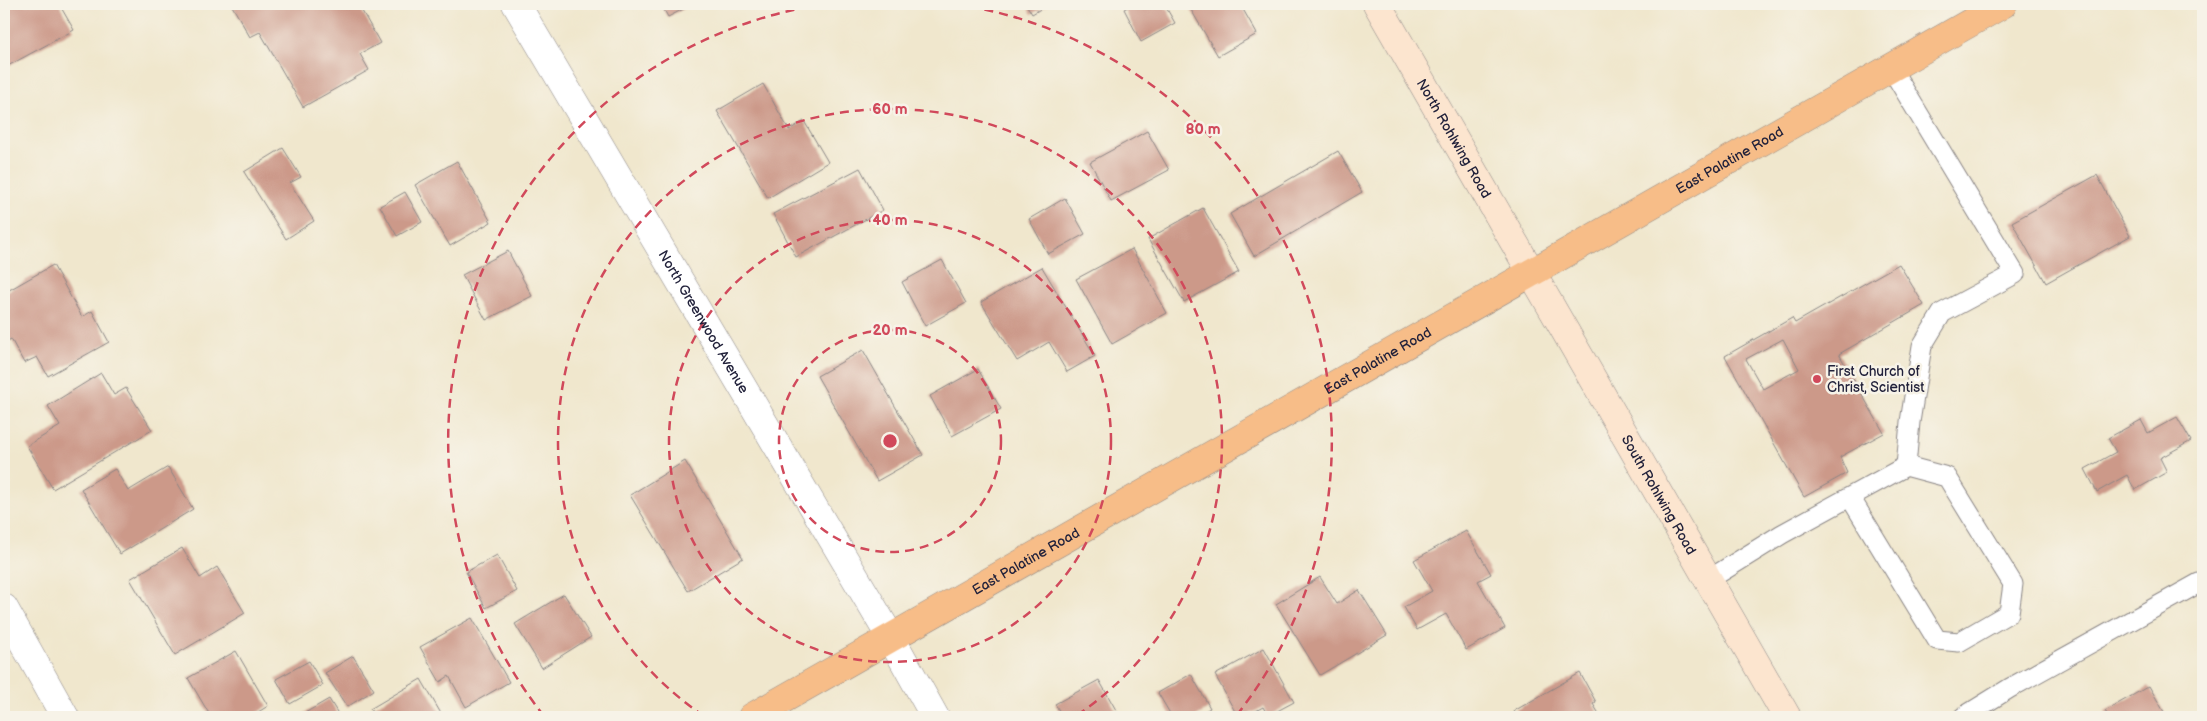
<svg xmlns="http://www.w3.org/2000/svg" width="2207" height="721" font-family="'Balsamiq Sans',sans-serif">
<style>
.building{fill:#cc9989;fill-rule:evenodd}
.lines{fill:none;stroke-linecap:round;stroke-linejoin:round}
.lane-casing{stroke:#898484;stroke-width:21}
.street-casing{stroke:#898484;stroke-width:29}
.secondary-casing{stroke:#898484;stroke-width:29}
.primary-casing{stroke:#898484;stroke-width:29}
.lane{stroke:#fff;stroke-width:19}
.street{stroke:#fff;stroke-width:28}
.secondary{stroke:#fce5cf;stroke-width:28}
.primary{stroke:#f7bd88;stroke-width:28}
.ring{fill:none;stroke:#d1495b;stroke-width:2.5;stroke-dasharray:9 6}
.poi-dot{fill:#d1495b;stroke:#f7f3e8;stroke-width:2}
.labels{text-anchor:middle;stroke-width:5;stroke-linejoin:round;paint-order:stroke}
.street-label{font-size:14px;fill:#22223b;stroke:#f7f3e8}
.poi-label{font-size:14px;fill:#22223b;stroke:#f7f3e8;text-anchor:start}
.centre{fill:#d1495b;stroke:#f7f3e8;stroke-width:2.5}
.ring-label{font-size:15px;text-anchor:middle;font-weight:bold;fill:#d1495b;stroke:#f7f3e8;stroke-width:5;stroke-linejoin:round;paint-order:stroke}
</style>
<rect width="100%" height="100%" fill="#f7f3e8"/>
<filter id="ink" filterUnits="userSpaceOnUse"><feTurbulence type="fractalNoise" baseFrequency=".02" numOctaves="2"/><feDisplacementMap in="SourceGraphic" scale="10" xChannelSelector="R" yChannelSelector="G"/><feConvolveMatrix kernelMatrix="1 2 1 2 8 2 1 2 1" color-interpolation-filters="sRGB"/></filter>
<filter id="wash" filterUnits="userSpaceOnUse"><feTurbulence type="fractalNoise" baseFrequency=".0096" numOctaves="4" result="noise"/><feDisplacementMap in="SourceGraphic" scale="20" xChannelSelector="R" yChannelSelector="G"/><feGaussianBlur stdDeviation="1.12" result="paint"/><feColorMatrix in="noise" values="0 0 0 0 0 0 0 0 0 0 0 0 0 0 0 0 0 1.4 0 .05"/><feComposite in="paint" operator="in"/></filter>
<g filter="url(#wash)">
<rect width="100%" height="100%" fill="#f0e7cd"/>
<g id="blocks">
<path class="building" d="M 59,4 L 74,30 L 4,68 L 4,5 Z
M 231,4 L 374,4 L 362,11 L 380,43 L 360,54 L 369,70 L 303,107 L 260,32 L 250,37 Z
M 661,4 L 693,4 L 668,17 Z
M 1026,4 L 1049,4 L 1032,14 Z
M 1133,4 L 1164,4 L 1175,23 L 1141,42 L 1124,9 Z
M 1198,4 L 1240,4 L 1257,34 L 1218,56 L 1190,8 Z
M 763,84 L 789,130 L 804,121 L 828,162 L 768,198 L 717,111 Z
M 1147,131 L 1169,170 L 1111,201 L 1090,162 Z
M 283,148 L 301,177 L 290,183 L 314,221 L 286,239 L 244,172 Z
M 1338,151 L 1362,192 L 1254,256 L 1230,214 Z
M 457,161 L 491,222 L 450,246 L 415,185 Z
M 860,168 L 883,210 L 796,257 L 773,214 Z
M 2097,175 L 2130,236 L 2046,283 L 2012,222 Z
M 405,192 L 422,222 L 397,236 L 380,206 Z
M 1065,198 L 1085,234 L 1048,254 L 1029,219 Z
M 1203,208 L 1239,272 L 1184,302 L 1148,239 Z
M 1132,249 L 1167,313 L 1112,344 L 1076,279 Z
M 508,251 L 532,296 L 486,320 L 462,275 Z
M 942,260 L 966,303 L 925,326 L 902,282 Z
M 1899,264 L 1924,305 L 1839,354 L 1884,433 L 1840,457 L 1847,473 L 1804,497 L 1725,356 L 1792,318 L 1795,323 ZM 1783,339 L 1799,369 L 1763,389 L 1746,359 Z
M 53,265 L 82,317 L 92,311 L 109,342 L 48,376 L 37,357 L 24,363 L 11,339 L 4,343 L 4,293 Z
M 1042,267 L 1095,356 L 1067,372 L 1049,342 L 1017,361 L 981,302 Z
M 863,350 L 923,455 L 877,481 L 817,376 Z
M 978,369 L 1001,409 L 952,436 L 930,396 Z
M 101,373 L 114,395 L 126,388 L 152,430 L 53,489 L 27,446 L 60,426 L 48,406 Z
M 2177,417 L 2191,441 L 2160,458 L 2167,472 L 2135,490 L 2127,475 L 2097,492 L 2085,469 L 2116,452 L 2108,438 L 2141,420 L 2148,433 Z
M 685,461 L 743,558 L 688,591 L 630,495 Z
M 168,467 L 193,509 L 120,554 L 81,489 L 115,469 L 128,491 Z
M 1466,531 L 1491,574 L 1478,581 L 1505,628 L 1466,650 L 1446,614 L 1417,630 L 1404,607 L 1432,591 L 1414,560 Z
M 182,548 L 200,578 L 217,567 L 245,613 L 175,655 L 130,579 Z
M 497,555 L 517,591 L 486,608 L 466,572 Z
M 1320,577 L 1337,604 L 1359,590 L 1387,635 L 1320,675 L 1276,604 Z
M 564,594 L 591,637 L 542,668 L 515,624 Z
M 472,618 L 509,682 L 466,707 L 449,676 L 440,682 L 420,647 Z
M 1264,648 L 1294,702 L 1268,716 L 1263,707 L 1245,717 L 1238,717 L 1215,675 Z
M 236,651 L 268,706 L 250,717 L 211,717 L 188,678 Z
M 353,656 L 374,690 L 347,707 L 325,673 Z
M 309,661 L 323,685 L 290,704 L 276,679 Z
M 1580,673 L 1596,702 L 1593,704 L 1601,717 L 1518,717 L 1514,711 Z
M 1191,674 L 1210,708 L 1195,717 L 1172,717 L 1158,693 Z
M 421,679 L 443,717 L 375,717 L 370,709 Z
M 1099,680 L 1120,717 L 1063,717 L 1055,704 Z
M 2149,686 L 2167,717 L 2109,717 L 2105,711 Z
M 329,699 L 340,717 L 298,717 Z"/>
</g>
</g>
<g filter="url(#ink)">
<use href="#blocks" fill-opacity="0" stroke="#898484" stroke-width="1"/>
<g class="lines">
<g class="lane-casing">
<path id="lane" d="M 1891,68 L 2015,274 L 1942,313 L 1922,346 L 1910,422 L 1906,466
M 1708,580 L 1782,534 L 1906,466 L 1947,477 L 2013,584 L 2009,613 L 1959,642 L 1937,640 L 1850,497
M 1963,717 L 2010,688 L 2199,583 L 2203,585"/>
</g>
<g class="street-casing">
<g id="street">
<path id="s1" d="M 516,4 L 891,638 L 935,717"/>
<path d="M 4,608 L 65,717"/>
</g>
</g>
<g class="secondary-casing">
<g id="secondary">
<path id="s2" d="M 1377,4 L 1787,717"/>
</g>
</g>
<g class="primary-casing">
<g id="primary">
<path id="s3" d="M 752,717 L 2003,4"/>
</g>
</g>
<use href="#lane" class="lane"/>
<use href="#street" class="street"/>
<use href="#secondary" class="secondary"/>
<use href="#primary" class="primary"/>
</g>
</g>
<g class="ring">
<circle cx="890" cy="441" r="111"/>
<circle cx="890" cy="441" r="221"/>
<path d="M704 716A332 332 0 1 1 1076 716"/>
<path d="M544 716A442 442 0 0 1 825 4M955 4A442 442 0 0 1 1236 716"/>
</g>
<circle class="poi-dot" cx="1817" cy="379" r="5"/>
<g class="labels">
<g class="street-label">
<text dy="5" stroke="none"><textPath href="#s2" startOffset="155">North Rohlwing Road</textPath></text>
<text dy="5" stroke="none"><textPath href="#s3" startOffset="1125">East Palatine Road</textPath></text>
<text dy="5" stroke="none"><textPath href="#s1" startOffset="369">North Greenwood Avenue</textPath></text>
<text dy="5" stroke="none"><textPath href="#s3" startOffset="720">East Palatine Road</textPath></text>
<text dy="5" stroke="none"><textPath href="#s2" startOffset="566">South Rohlwing Road</textPath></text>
<text dy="5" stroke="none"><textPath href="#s3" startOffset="315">East Palatine Road</textPath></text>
</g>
<g class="poi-label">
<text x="1827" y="376">First Church of<tspan x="1827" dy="16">Christ, Scientist</tspan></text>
</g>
</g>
<circle cx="890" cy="441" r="8" class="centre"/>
<g class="ring-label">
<text x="890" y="114">60 m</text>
<text x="1203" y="134">80 m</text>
<text x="890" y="225">40 m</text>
<text x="890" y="335">20 m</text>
</g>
<rect width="2207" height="721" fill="none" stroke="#f7f3e8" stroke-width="20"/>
</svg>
